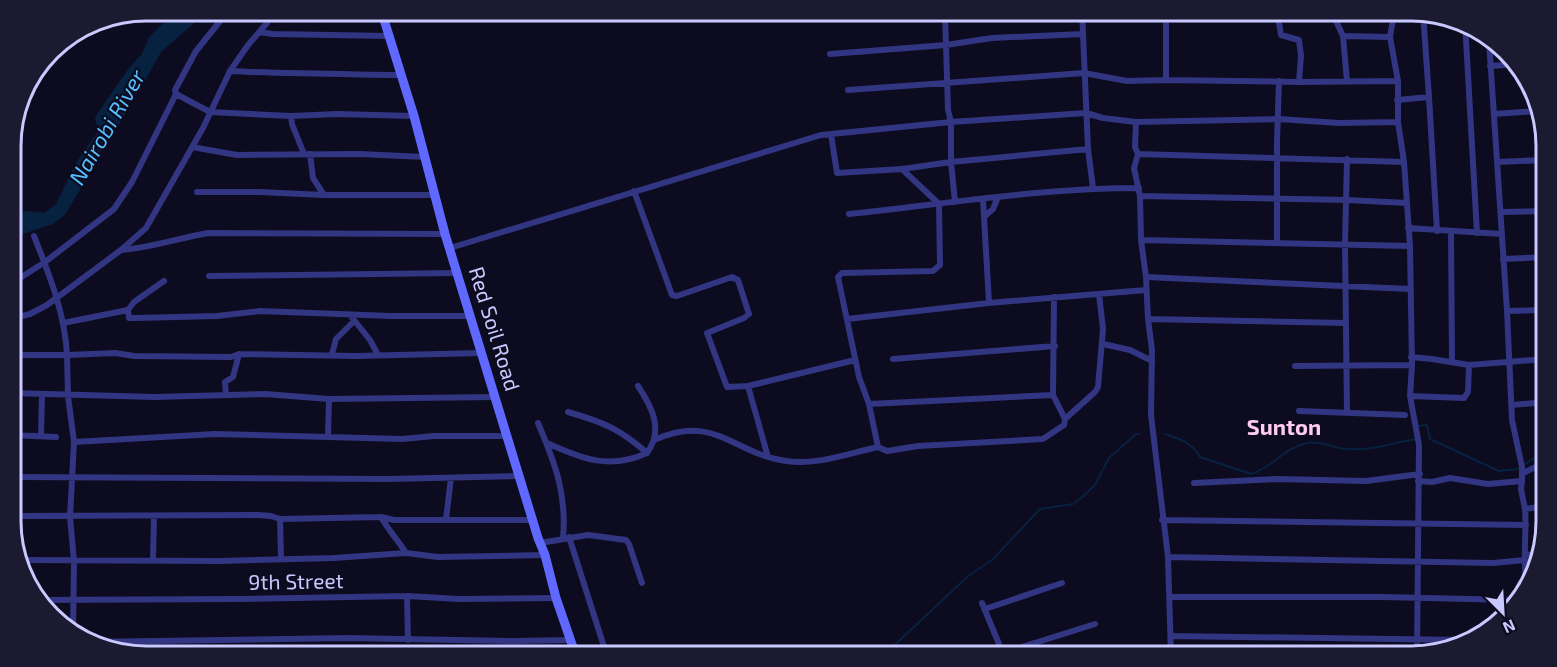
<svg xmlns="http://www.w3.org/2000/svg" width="1557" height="667" font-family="'Exo 2',sans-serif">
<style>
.water{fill:#072141}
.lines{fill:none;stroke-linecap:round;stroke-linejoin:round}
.stream{stroke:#072141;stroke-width:2}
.street{stroke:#323582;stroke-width:6}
.secondary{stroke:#6069ff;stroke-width:9}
.labels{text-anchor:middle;stroke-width:4.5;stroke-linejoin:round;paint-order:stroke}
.street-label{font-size:21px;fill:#cac9ff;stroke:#0c0b1f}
.water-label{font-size:22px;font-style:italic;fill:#57bfff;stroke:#0c0b1f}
.neighbourhood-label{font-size:22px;font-weight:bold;fill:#ffcbf0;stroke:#0c0b1f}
.rim{fill:none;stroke:#cac9ff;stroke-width:3}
</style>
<rect width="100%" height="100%" fill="#0c0b1f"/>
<path class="water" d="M 182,11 L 208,11 L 161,52 L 142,86 L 138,88 L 122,120 L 93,163 L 84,183 L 65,215 L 53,224 L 11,238 L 11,216 L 25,211 L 44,213 L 56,204 L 74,166 L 98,131 L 95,118 L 97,114 L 129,68 L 142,54 L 149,37 L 160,26 Z"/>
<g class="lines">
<path class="stream" d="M 1418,426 L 1427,425 L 1430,439 L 1499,471 L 1517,469 L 1546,451
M 1165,434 C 1178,438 1194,444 1200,457 L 1251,474 C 1272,468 1285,447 1307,443 C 1322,440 1334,449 1348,449 C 1372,451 1394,442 1417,439
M 883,656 L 967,577 L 993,559 L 1040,509 L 1073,504 L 1080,499 L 1095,485 L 1109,458 L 1136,434 L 1139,434"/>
<path class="street" d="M 948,10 L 945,13 L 948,110 L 951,122 L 951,162 L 955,202
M 1082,10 L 1088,149 L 1093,188
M 1166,10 L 1166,80
M 1277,10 L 1281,35 L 1299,40 L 1301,56 L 1299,82
M 1331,10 L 1343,36 L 1347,81
M 1392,10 L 1393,19 L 1390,37 L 1398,81 L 1398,122 L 1404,162 L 1410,246 L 1412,365 L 1410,396 L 1419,445 L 1417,656
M 1465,22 L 1477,233
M 259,32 L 273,34 L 389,36
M 1343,36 L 1390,37
M 1489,41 L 1507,311 L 1512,420 L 1522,467 L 1522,481
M 830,54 L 946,45 L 992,38 L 1083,34
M 1490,66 L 1518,64
M 230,71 C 287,74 343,74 400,75
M 848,90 L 1084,73 L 1127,81 L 1166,80 L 1299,82 L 1398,81
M 176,94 L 175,90 L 196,51 L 229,10
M 1429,97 L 1437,231
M 1397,100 L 1429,97 L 1423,13
M 1494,114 L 1538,111
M 291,116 L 292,124 L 304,154
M 1136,122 L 1278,119 L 1339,123 L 1398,122
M 831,134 L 837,173 L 902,169 L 951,162 L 1088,149
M 192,147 L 237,155 L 360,154 L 424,157
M 310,154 L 313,178 L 324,195
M 1138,154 L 1404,162
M 1497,162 L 1545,160
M 902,169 L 939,204 L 940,265 L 933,271 L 842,273 L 838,277 L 859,377 L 869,404 L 878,447 L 887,451 L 918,446 L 1043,439 L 1064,425 L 1065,419 L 1053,395 L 1054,297
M 634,191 L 672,295 L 677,296 L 732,277 L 738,280 L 749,314 L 744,318 L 707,333 L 727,387 L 748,386
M 197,192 L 259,192 L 324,195 L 434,195
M 1140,196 L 1347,200 L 1407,203
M 983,199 L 989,303
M 1501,212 L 1546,211
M 849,214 C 945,204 1041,188 1139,188
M 984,217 L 993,209 L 998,197
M 1408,228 L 1502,234
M 1451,232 L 1452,362
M 34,236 C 49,274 65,313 67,355 L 115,353 L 134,356 L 231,357 L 239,354 L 356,356 L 482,353
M 1141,240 L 1410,246
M 1277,242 L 1277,140 L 1279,81
M 450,248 L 821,135 L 951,122 L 1086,113 L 1103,118 L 1136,122 L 1135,147 L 1138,154 L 1134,168 L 1140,196 L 1141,240 L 1146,277 L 1148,319 L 1152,350 L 1151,415 L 1168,557 L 1171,656
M 121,250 C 151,248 179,238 208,233 L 445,234
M 1503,259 L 1546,257
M 209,276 L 458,273
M 1146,277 L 1410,289
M 11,281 L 20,278 L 45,262 L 114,209 L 132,182 L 176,94 L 210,112 L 291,116 L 337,114 L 414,116
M 128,310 L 129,318 L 136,318 L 217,316 L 260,311 L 391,316 L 470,316
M 1507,311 L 1546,310
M 350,315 L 370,340 L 378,355
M 11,319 L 30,314 L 47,305 L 121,250 L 146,228 L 203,128 L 230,71 L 248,45 L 267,23 L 269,17 L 267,10
M 847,319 L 989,303 L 1146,290
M 1148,319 L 1346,323
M 63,323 L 128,310 L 134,302 L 164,281
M 1103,344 L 1130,350 L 1152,361
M 332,354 L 336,339 L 354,321
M 11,355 L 67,355 L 68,396 L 74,442
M 1411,357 L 1432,359 L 1469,365 L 1546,359
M 893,359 L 1055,346
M 1295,366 L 1412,365
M 11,393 L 155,397 L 265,394 L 329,399 L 328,436
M 226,395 L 225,382 L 233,377 L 239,354
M 1410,396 L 1464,398 L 1468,392 L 1469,365
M 329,399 L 496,397
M 869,404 L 1053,395
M 1512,405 L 1546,402
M 1299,411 L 1405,415
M 568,412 C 603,422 620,429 647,453 C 664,430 652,407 638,386
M 1347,413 L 1345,244 L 1347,159
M 1065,419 L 1095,392 L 1098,387 L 1103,329 L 1099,294
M 538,423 C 555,463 567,494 563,538
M 11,435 L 56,437
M 41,436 L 42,394
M 654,440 C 716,413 731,453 786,461 C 816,466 849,453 878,447
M 547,443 C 582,459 610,470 647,453
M 768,457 L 748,386 L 855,360
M 1523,473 L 1546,462
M 12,477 L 388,479 L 520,476
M 1418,481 L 1432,482 L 1450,478 L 1488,484 L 1522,481 L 1521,489 L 1525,509
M 1194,483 L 1276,479 L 1366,481 L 1420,474
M 12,516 L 258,515 L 271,516 L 280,519 L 381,517 L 394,520 L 532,520
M 381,517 C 389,531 398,540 406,553
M 280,519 L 281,559
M 446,519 L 451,478
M 1162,520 L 1526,525
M 569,537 L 607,656
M 540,543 L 588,535 L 626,540 L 629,544 L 642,583
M 1525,555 L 1540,554
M 1168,557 L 1493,563 L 1525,560
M 21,560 L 220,561 L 334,558 L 406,553 L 438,557 L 545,555
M 153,560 L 154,516
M 1527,585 C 1522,564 1527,532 1525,509 L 1546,506
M 407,596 L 408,640
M 1170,597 L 1382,597 L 1515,600
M 37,600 L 237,599 L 407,596 L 459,599 L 556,598
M 982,603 L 1004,656
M 985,609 L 1062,583
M 73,630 L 74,561 L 70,517 L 74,442 L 215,434 L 402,439 L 434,436 L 507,436
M 1171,636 L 1464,640
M 89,642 L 348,638 L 514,641 L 571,640
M 1003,653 L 1095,624"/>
<path class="secondary" d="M 381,10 L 414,116 L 445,234 L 538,538 L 545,555 L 556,598 L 576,656"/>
</g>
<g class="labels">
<g class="street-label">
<text transform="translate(494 329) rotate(73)" y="7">Red Soil Road</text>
<text transform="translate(296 582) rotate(-1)" y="7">9th Street</text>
</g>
<g class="water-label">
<text transform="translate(107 127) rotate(-60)" y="8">Nairobi River</text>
</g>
<g class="neighbourhood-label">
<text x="1284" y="435">Sunton</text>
</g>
</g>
<path d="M0 0H1557V667H0ZM146 21H1411A125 125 0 0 1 1536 146V521A125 125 0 0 1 1411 646H146A125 125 0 0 1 21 521V146A125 125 0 0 1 146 21Z" fill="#1b1a31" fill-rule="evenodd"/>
<path class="rim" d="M146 21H1411A125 125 0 0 1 1536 146V521A125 125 0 0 1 1411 646H146A125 125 0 0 1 21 521V146A125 125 0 0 1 146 21Z"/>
<g transform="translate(1503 613) rotate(156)" stroke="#0c0b1f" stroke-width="4.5" paint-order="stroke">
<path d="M0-4.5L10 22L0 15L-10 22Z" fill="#cac9ff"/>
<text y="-9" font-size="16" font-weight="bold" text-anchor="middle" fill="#cac9ff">N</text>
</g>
</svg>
